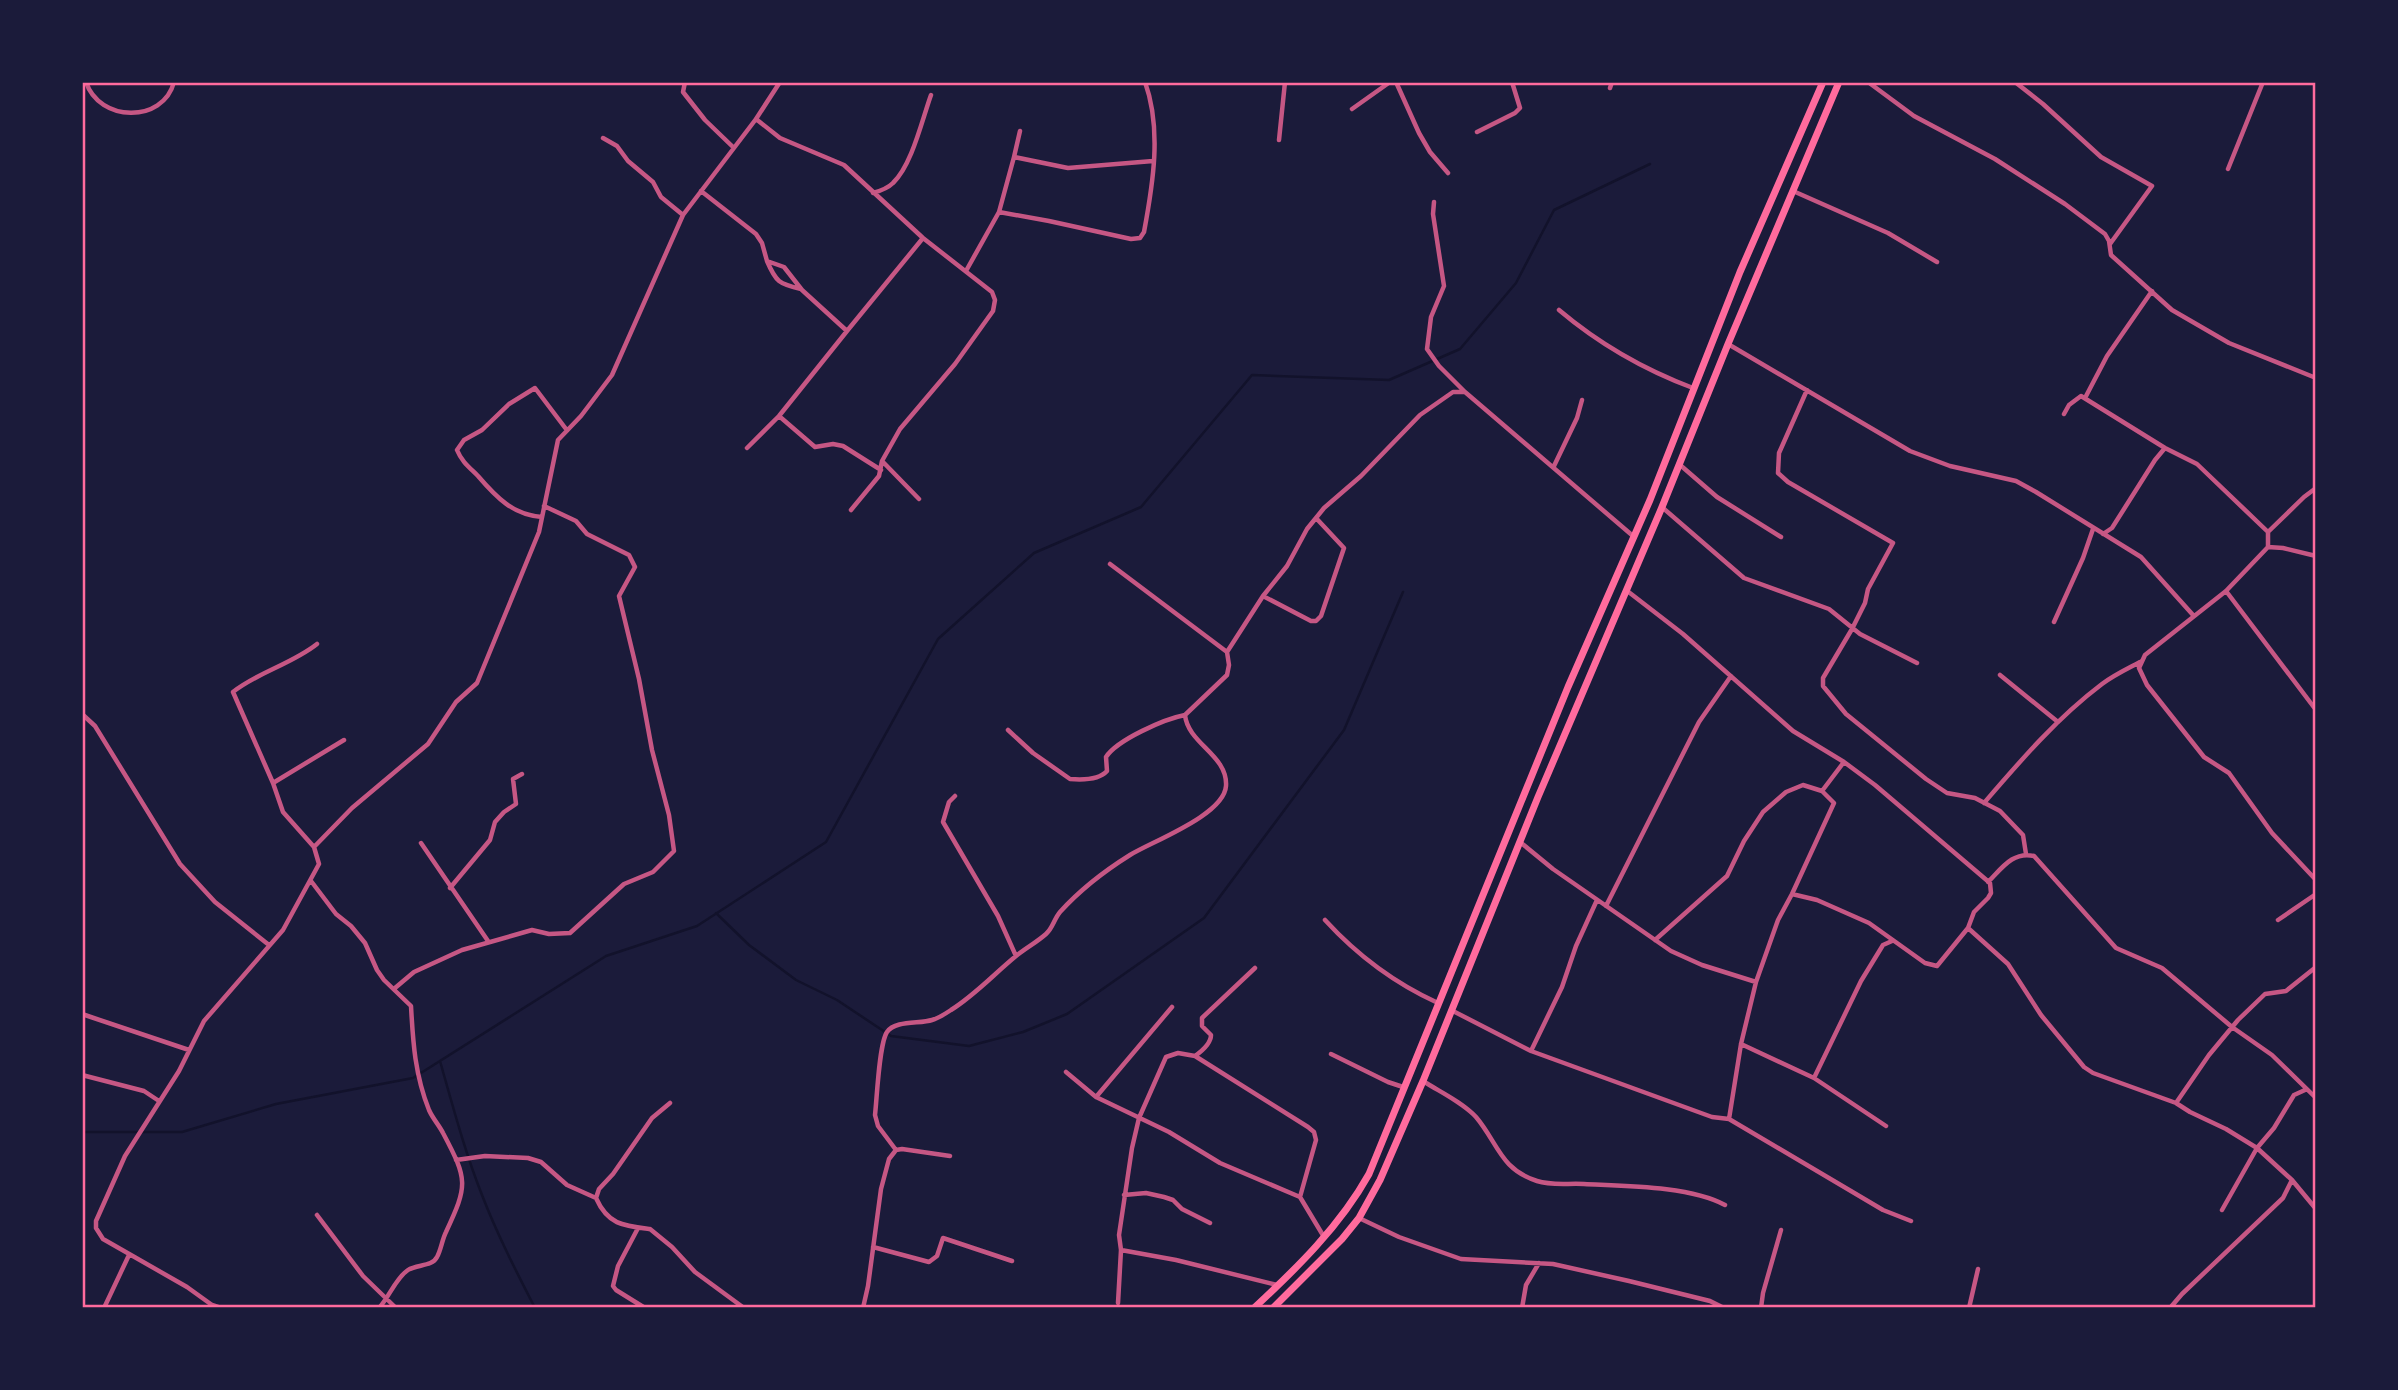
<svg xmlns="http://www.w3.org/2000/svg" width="2398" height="1390" font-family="'PT Serif',serif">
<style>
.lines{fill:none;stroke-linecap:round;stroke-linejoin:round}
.stream{stroke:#12122b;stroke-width:2.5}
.minor{stroke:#c65784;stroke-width:4.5}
.secondary{stroke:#ff6b9d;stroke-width:7}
.neatline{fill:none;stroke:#ff6b9d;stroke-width:2.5}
</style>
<rect width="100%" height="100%" fill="#1b1b3a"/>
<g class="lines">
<path class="stream" d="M 716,913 L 749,945 L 796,980 L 837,1000 L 891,1036 L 969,1046 L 1023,1032 L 1067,1014 L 1204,918 L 1344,730 L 1403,592
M 440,1061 C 453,1107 465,1152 482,1195 C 497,1234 516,1271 535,1308
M 82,1132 L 182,1132 L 276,1104 L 413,1078 L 606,956 L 697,926 L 826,842 L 938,639 L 1034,553 L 1141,507 L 1252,375 L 1389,380 L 1460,349 L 1516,283 L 1554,210 L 1650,164"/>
<path class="minor" d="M 86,82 C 99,122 163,124 174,82
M 685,82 L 683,92 L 705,120 L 733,147
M 1396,82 L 1419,133 L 1430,152 L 1448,173
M 1845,82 L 1868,82
M 1868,82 L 1914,116 L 1995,159 L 2065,204 L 2105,234 L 2109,241 L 2111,255 L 2172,310 L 2229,343 L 2316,378
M 2015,82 L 2043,104 L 2101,157 L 2152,186 L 2110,244
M 1610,88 L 1612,82
M 1352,109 L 1390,82
M 756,119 L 780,138 L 844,165 L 923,238 L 992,292 L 995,300 L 993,311 L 955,364 L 900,429 L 882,461 L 879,476 L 851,510
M 1020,131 L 1014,157 L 1068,168 L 1153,161
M 1477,132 L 1515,113 L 1520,108 L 1512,82
M 603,138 L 617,146 L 628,161 L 653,182 L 661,197 L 683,215
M 1279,140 L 1285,82
M 2228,169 L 2263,82
M 701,191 L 756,234 L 762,243 L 767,261 L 784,267 L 802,290 L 847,331 L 923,238
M 1793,191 L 1888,233 L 1937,262
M 873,193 C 880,191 888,188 893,183 C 912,165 922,120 931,95
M 1434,202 L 1433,214 L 1444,286 L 1431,317 L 1427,349 L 1439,366 L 1465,392
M 999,212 L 1049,221 L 1131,239 L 1140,238 L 1144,232 C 1153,184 1162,129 1145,82
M 767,261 C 776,282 779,284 801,289
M 966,271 L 999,212 L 1014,157
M 1559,310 C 1598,343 1645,370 1693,388
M 1728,344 L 1910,451 L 1950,466 L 2016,481 L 2036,492 L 2141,557 L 2193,615
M 1807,390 L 1779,453 L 1778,473 L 1788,482 L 1893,543 L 1868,589 L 1865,603 L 1852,629 L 1823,678 L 1823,686 L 1846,714 L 1926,779 L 1947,793 L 1975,798 L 2000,811 L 2023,835 L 2026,854
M 2085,398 L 2107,356 L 2152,291
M 2064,414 L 2069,405 L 2081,396 L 2165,448 L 2197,464 L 2268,532
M 779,416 L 815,447 L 833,444 L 843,446 L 881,470
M 747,448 L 779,416 L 847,331
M 883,462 L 919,499
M 1679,464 L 1717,497 L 1781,537
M 1554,466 L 1577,418 L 1582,400
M 2316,488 L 2304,497 L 2268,532 L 2268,547 L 2226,591 L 2145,655 L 2139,668 L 2147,685 L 2204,757 L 2229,773 L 2272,833 L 2316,880
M 1663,508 L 1744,578 L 1829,609 L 1860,634 L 1917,663
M 542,517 C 513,515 496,497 478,476 C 469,467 462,462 457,450 L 464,440 L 482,430 L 509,404 L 535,388 L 566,429
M 2103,534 L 2112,528 L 2155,460 L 2165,448
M 2268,547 L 2283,548 L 2316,556
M 1110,564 L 1227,652
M 1626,590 L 1683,634 L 1793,731 L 1844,762 L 1875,785 L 1990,883 L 1991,893 L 1988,898 L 1974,912 L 1968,928 L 1937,966 L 1925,963 L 1869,923 L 1817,900 L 1792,894
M 2226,591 L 2316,710
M 1263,596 L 1311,621 L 1316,621 L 1321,616 L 1344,548 L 1316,518
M 2054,622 L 2083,558 L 2093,529
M 2000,675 L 2058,722
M 82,714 L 95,726 L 180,864 L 215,902 L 269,945
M 1008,730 L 1033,753 L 1070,779 C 1082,780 1099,780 1107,771 L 1106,757 C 1117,740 1164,719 1185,715
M 273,783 L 344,740
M 1822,791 L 1844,762
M 955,796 L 949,802 L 943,822 L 998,916 L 1016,956
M 1984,803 C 2021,760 2057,718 2102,684 C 2114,675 2127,669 2140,662
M 1520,842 L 1553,869 L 1671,951 L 1702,965 L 1756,982
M 421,843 L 488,941
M 314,847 L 352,808 L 428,744 L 456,702 L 477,683 L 539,532 L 558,440 L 581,416 L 612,375 L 683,215 L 756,119 L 780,82
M 311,881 L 336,914 L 351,926 L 365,943 L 377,970 L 384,980 L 411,1006 C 413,1043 415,1075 429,1110 C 433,1119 439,1125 443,1133 C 468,1180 468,1185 446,1232 C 442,1240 441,1250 437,1257 C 432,1267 417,1264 408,1270 C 396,1278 389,1297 379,1308
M 1988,882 C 2002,868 2013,851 2034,856 L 2116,948 L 2162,968 L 2232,1027 L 2272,1055 L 2316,1098
M 450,888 L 490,840 L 495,822 L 504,812 L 516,804 L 513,779 L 522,774
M 1606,906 L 1699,722 L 1731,676
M 1325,920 C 1357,955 1394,983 1438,1003
M 2278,920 L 2316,894
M 1968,928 L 2008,964 L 2041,1015 L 2084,1067 L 2093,1073 L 2176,1103 L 2190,1112 L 2226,1129 L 2257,1148 L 2292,1180 L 2283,1198 L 2182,1294 L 2170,1308
M 1655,940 L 1727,876 L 1744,841 L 1763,812 L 1786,792 L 1803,785 L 1822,791 L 1834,803 L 1792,894 L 1778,920 L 1756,982 L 1741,1044 L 1729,1119
M 395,988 L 414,972 L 462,950 L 532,930 L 549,934 L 570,933 L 624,884 L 653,872 L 674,851 L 669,815 L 652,750 L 639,679 L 619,596 L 635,567 L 629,555 L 587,534 L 576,521 L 544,506
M 1451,1010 L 1531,1051 L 1712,1117 L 1729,1119 L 1883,1210 L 1911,1221
M 82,1014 L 189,1050
M 1741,1044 L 1814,1078 L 1886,1126
M 1531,1051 L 1562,987 L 1576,946 L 1597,900
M 1331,1054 L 1388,1082 L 1403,1087
M 1195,1056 L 1308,1127 L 1314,1132 L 1316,1140 L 1300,1197
M 1066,1072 L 1096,1097 L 1169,1132 L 1220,1163 L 1300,1197 L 1324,1237
M 82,1075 L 144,1091 L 159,1101
M 1814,1078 L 1861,981 L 1883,945 L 1892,941
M 1423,1081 C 1440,1092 1462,1102 1476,1117 C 1498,1143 1500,1169 1537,1181 C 1552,1186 1568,1183 1584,1184 C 1625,1186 1690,1186 1725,1205
M 1096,1097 L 1172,1007
M 670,1103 L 652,1118 L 613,1174 L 599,1189 L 596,1198 C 608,1225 624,1226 650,1229 L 672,1247 L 695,1272 L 744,1308
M 2176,1103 L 2209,1055 L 2238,1020 L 2265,994 L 2286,991 L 2316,967
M 896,1150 L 878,1126 L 875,1115 C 877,1098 879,1044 887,1032 C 895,1020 920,1024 932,1020 C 939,1018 945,1014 951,1010 C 975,995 994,974 1016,956 C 1026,948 1037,942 1046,934 C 1053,928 1054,919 1060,912 C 1079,891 1106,870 1130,855 C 1153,841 1224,815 1226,786 C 1228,755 1188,744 1185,715 L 1227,675 L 1229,665 L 1227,652 L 1263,596 L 1287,566 L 1307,529 L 1324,508 L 1361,476 L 1420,415 L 1453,392 L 1465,392 L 1633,536
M 456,1160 L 485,1156 L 528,1158 L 541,1162 L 567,1185 L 596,1198
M 2292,1180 L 2316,1209
M 1124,1195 L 1146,1193 L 1164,1197 L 1173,1200 L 1182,1209 L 1210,1223
M 2222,1210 L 2257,1148 L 2274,1128 L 2294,1095 L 2305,1090
M 317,1215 L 363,1276 L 396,1308
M 1359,1218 L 1399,1237 L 1461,1259 L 1553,1264 L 1629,1281 L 1710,1301 L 1724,1308
M 637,1230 L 618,1266 L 613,1286 L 616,1290 L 645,1308
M 873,1247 L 929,1262 L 937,1256 L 943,1238 L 1012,1261
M 1121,1250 L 1176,1260 L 1277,1285
M 1118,1303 L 1121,1250 L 1119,1235 L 1132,1148 L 1139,1118 L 1166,1057 L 1178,1053 L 1195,1056 C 1202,1051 1211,1044 1211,1035 L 1202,1026 L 1202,1018 L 1255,968
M 104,1308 L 129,1255
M 221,1308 L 212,1305 L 187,1287 L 103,1239 L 96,1228 L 96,1221 L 125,1156 L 179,1071 L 204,1021 L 283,930 L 319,864 L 314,847 L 283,812 L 273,783 L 233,692 C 258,672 292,664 317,644
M 863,1308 L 868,1286 L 881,1189 L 889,1159 L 896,1150 L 902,1149 L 950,1156
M 1522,1308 L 1526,1285 L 1539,1263
M 1761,1308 L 1763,1293 L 1781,1230
M 1969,1308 L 1978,1269"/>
<path class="secondary" d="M 1254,1308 C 1297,1268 1340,1226 1369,1174 L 1568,687 L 1650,500 L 1740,272 L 1823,82
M 1273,1308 L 1342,1239 L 1359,1218 L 1380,1180 L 1423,1081 L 1538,797 L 1662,507 L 1728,344 L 1839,82"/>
</g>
<rect width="2398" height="1390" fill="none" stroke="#1b1b3a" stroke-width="168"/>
<rect x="84" y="84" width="2230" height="1222" class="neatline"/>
</svg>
